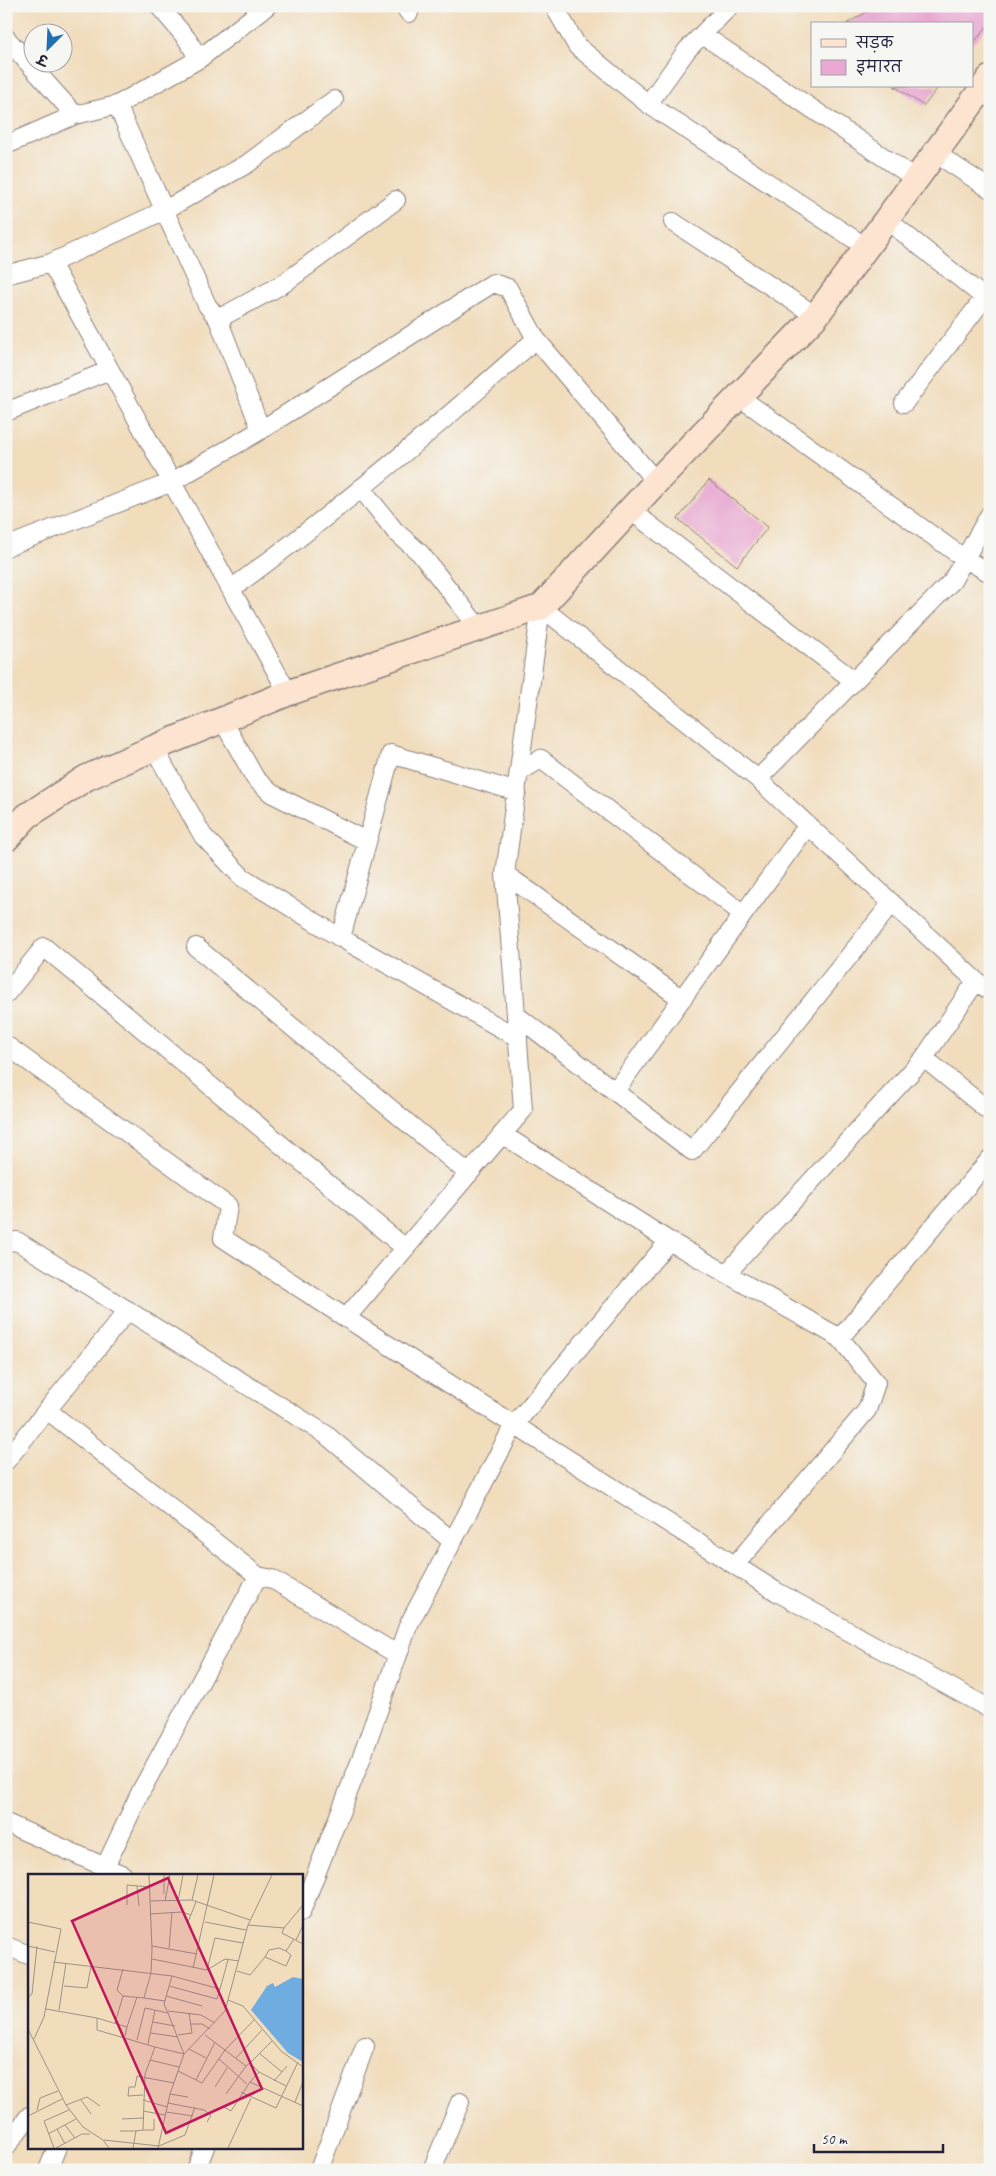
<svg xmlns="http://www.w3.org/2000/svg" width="996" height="2176" font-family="Caveat,'Playpen Sans Deva',sans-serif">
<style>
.building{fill:#e8a8d2}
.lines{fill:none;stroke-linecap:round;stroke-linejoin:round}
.street-casing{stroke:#8a7f7b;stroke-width:20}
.secondary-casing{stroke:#8a7f7b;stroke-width:28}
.street{stroke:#fff;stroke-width:18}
.secondary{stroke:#fde4d1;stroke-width:25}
.inset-road{fill:none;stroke:#9e9288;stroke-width:1}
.view{fill:#c2185b;fill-opacity:0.15;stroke:#c2185b;stroke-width:2.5}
.inset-edge{fill:none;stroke:#22223b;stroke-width:2.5}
</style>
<rect width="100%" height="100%" fill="#f6f6f2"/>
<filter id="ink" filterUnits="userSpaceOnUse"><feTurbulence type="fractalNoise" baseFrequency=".02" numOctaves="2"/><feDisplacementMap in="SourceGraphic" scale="10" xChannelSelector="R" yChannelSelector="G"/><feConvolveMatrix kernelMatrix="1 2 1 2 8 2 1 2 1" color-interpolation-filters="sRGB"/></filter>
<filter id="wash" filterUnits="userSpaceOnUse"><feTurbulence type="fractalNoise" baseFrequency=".0096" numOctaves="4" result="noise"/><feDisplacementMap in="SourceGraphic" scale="20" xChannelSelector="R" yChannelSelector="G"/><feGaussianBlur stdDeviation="1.12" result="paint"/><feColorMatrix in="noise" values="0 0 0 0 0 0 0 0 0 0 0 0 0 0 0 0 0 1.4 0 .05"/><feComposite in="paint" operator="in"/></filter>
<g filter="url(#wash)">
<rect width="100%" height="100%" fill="#f1dcbb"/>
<g id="blocks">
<path class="building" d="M 877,6 L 990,6 L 990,23 L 972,45 L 972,24 L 846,24 Z
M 894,86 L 939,86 L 924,106 Z
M 709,480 L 768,527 L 737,566 L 678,519 Z"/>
</g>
</g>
<g filter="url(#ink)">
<use href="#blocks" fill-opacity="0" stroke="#8a7f7b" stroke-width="1"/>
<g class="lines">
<g class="street-casing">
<path id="street" d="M 159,6 L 187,39 L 199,59
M 404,6 L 409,13
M 554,6 L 577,46 L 648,104 L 866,247
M 703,35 L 916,179
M 6,38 L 75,115 L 6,145
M 648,104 L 687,50 L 730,6
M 117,105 L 207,305 L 218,319 L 261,430
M 75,115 L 117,105 L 199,59 L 267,6
M 935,153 L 990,189
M 886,219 L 990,302
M 673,222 L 816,316
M 51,263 L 163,211 L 247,164 L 334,100
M 9,274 L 51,263 L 288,693
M 218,319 L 283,284 L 396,200
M 738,396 L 965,559 L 990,573
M 904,403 L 985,297
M 6,412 L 110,370
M 361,488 L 395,531 L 420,553 L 479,628
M 630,510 L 853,680
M 6,547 L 172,482 L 261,430 L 493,283 L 508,288 L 536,339 L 656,482
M 231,589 C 337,512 437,427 536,339
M 541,607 L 505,874 L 516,1015 L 692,1151 L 892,903
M 541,607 L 758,779 L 952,581 L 990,514
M 223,721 L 255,778 L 271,793 L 366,841
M 154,748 L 203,836 L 242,877 L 341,938 L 518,1038
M 519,772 L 541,759 L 743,914
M 758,779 L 976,981 L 990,991
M 505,874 L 682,999
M 341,938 L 391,754 L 517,792
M 196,947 L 469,1174
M 976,981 L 924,1058 L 990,1112
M 6,994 L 44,947 L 405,1248
M 516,1015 L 523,1110 L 346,1318 L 777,1592 L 990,1709
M 6,1045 L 228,1206 L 223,1238 L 346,1318
M 615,1091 L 808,825
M 669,1241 L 840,1338 L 990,1159
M 6,1242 L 17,1241 L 325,1434 L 452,1541
M 726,1274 L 924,1058
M 47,1410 L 258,1576 L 272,1579 L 398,1655
M 6,1461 L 128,1310
M 735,1565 L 867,1410 L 876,1383 L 840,1338
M 6,1823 L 123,1875
M 105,1867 L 142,1789 L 258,1576
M 301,1912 L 360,1762 L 408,1626 L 514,1425 L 669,1241 L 502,1134
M 6,1946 L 29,1955
M 6,2147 L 29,2116
M 48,2170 L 57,2147
M 196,2170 L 205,2147
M 319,2170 L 365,2046
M 432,2170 L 460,2102"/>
</g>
<g class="secondary-casing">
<path id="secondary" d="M 6,839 L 27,816 L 86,778 L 154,748 L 288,693 L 541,607 L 656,482 L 816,316 L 990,78"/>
</g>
<use href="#street" class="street"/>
<use href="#secondary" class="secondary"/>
</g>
</g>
<g transform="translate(28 1874)">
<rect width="275" height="275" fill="#f1dcbb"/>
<path d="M 265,103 L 275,105 L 275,188 L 260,179 L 223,136 L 239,112 L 245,109 L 247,113 Z" fill="#6fade1"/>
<path class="inset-road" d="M 121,1 L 124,75 L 123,99 L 116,124 L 137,127M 136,1 L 136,20M 109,12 L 111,32M 164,26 L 222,46M 122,27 L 164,26 L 170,1M 137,27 L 142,1M 150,27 L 155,1M 99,31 L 99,11 L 122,13M 122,40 L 154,38 L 163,41M 0,48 L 33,55 L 16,143 L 6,165M 160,48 L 168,28M 177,48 L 218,56M 220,51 L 256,54 L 275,31M 256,54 L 254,59 L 275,70M 268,66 L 275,51M 0,72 L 27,78M 124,72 L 169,80M 141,74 L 144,39M 237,83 L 241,76 L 251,74 L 258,77M 124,85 L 179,96 L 197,85 L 211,87M 25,88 L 144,102 L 136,130 L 140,139M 165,94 L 186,1M 179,96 L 187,64 L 215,69M 209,97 L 222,101 L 237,83 L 258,92 L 263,81 L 258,77 L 266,65M 36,112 L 59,114 L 63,92M 141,112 L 189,125 L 192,115 L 144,102M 192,115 L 200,86M 95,122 L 89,116 L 95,95M 138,122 L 174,132M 0,123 L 4,120 L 9,72M 200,126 L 215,132 L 253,177 L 275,193M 18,135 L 69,144 L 69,156 L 127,173M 31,136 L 38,89M 140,137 L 173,141 L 187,149M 69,144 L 99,153 L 97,162M 125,148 L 147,152M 87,149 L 95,122 L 116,124M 162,150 L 174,150 L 182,155M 99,153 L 109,123M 0,155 L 38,231 L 55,253 L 75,266 L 81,274M 123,159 L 150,163M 150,161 L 164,159 L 161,139M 177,161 L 218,192 L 222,189M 109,166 L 117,134 L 140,139 L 156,180M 244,167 L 222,189 L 231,198 L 222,208 L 275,232M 120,170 L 127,136M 161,175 L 178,184M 231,179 L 254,198M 208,184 L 234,156M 191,185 L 219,210M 122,186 L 151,193M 150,197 L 174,209 L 197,176 L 226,146M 231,198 L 258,212M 168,206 L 187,168M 246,207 L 259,192M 187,213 L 199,194M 213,218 L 248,234 L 270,188M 142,220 L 160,223M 198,220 L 218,192M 115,221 L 100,222 L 101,213 L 107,213 L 109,202 L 146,209M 53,226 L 63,240M 115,226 L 139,233M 267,228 L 275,208M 140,229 L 176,236 L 183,241 L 179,248M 38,231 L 59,223 L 72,232M 194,232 L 203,237 L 222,208M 9,236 L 12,224 L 30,217M 115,237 L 137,241M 138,238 L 165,242M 0,242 L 34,225M 94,245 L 115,244M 37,251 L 47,264M 29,255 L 37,270M 115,256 L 126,256 L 126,245M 92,257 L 108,257M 20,260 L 48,245M 76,266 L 131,272 L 157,261 L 167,233M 26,274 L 16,247 L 41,236M 28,274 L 54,260 L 62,260M 105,274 L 108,257 L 115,256 L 117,200 L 127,173 L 156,180M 130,274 L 142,220 L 156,180 L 197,137 L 220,51 L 244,1M 200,274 L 223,224"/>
<path class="view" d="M 140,4 L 234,215 L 138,259 L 44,47 Z"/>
<rect width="275" height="275" class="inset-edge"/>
</g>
<rect width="996" height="2176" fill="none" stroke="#f6f6f2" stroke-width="25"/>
<rect x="811" y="22" width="162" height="65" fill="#f6f6f2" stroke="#a1a1a9"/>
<rect x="821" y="39" width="25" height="8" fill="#fde4d1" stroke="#a1a1a9"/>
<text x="856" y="48" font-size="15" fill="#22223b">सड़क</text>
<rect x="821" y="60" width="25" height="15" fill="#e8a8d2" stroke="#a1a1a9"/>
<text x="856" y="72" font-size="15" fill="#22223b">इमारत</text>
<g transform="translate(48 48) rotate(204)"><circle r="24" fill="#f6f6f2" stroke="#a1a1a9"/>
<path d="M0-4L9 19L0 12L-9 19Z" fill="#1f6fb2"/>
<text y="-8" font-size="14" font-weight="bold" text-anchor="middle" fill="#22223b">उ</text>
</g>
<path d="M814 2144v8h129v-8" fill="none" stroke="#22223b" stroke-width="2.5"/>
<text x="821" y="2144" font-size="15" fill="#22223b" stroke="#f6f6f2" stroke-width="4" paint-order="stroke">50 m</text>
</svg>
